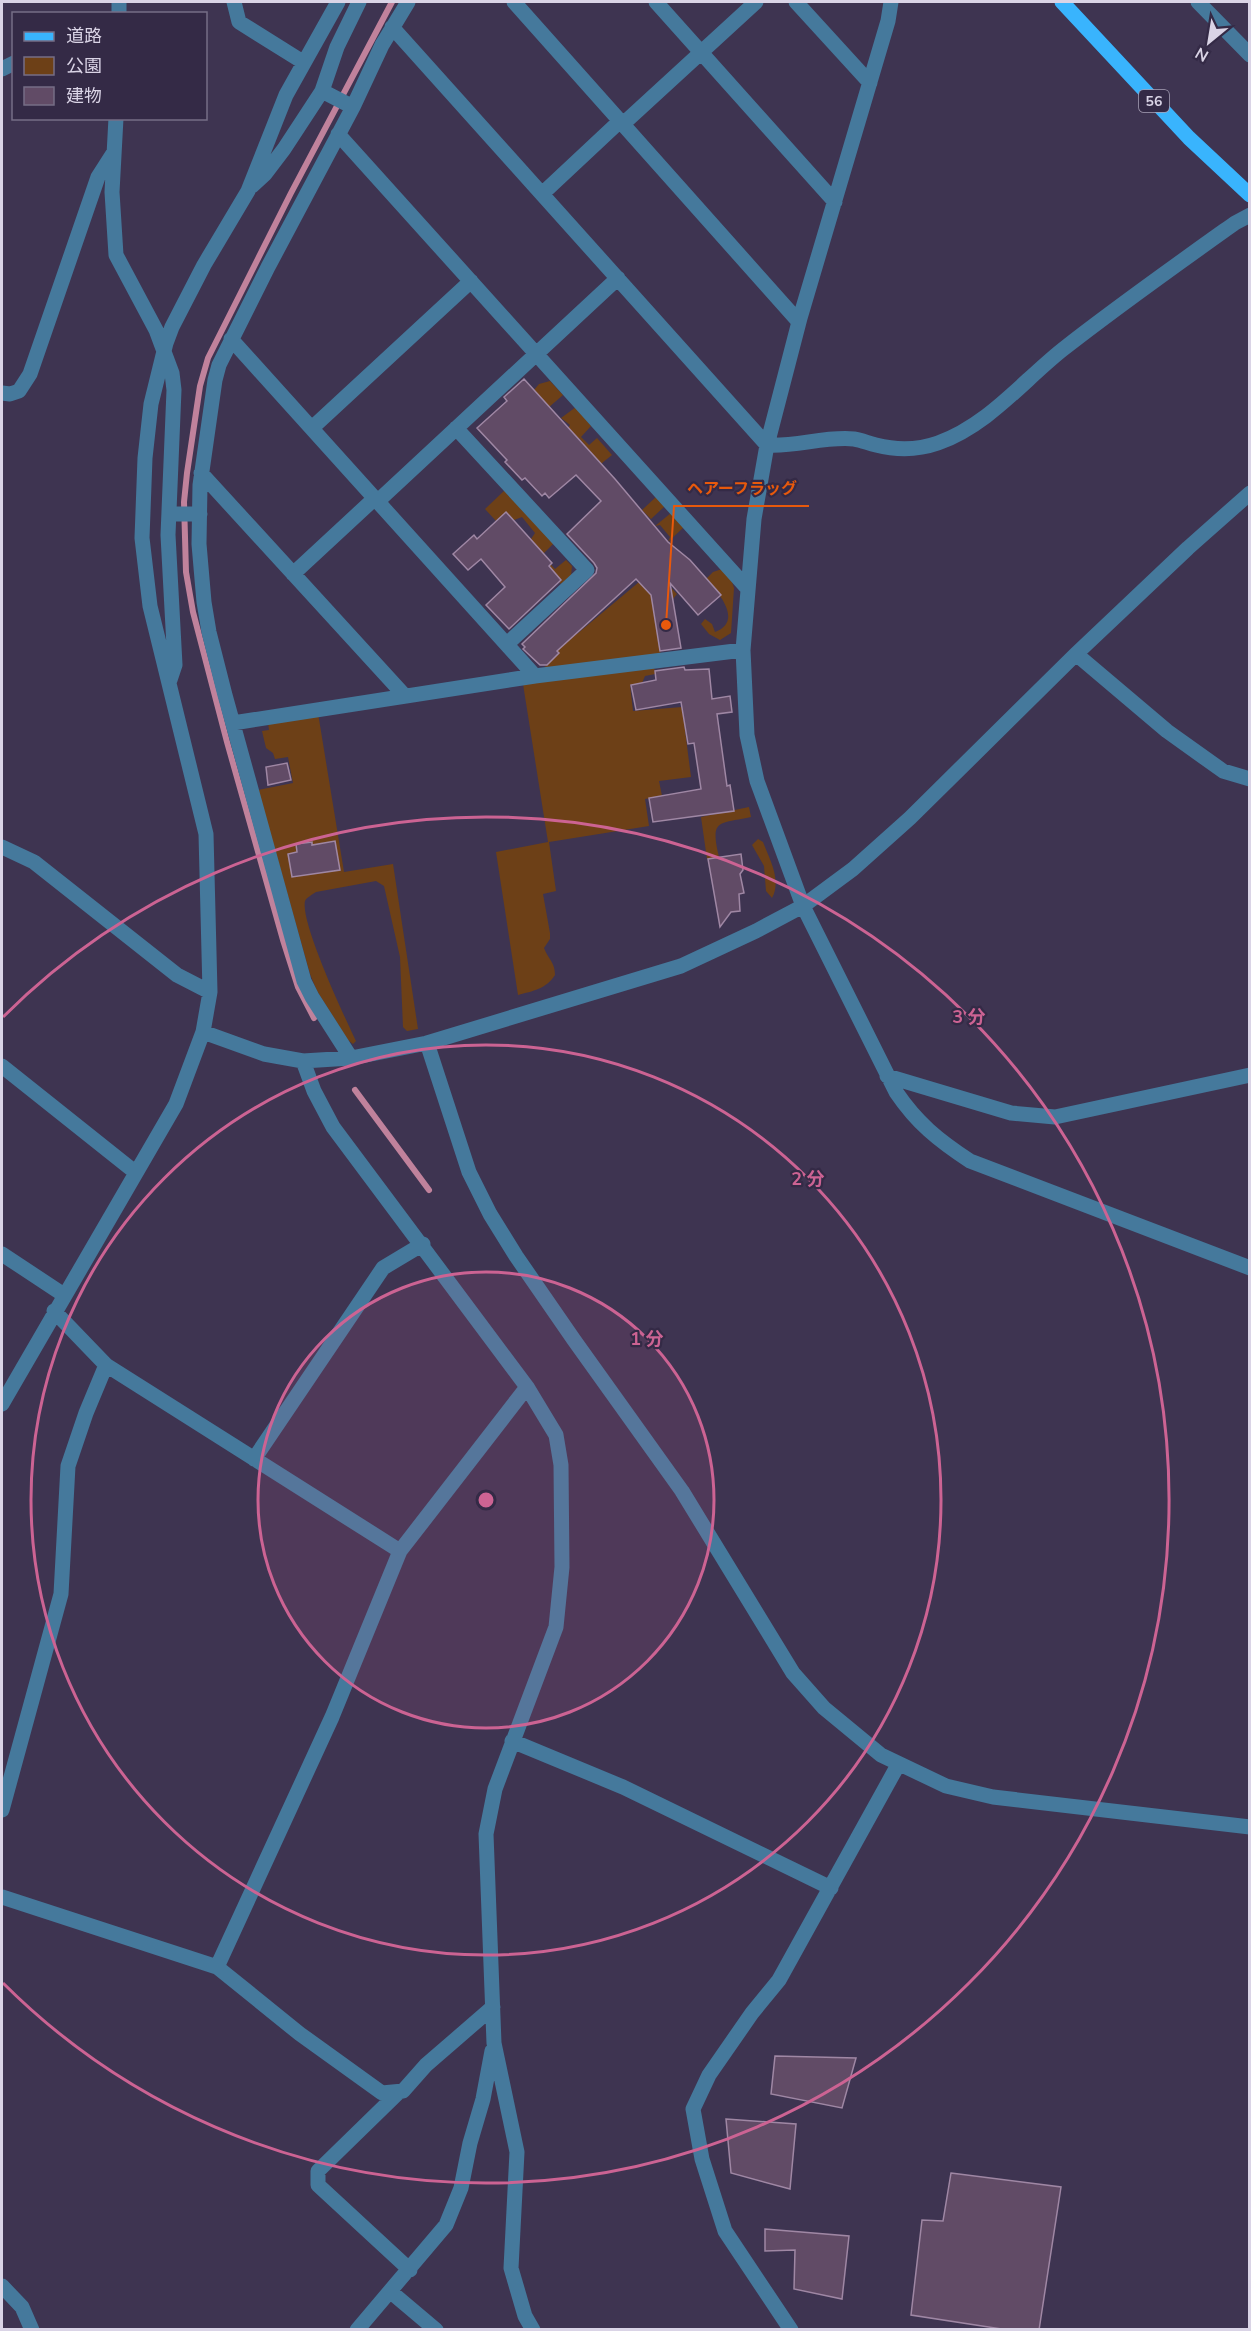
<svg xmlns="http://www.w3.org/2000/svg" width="1251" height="2331" font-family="'Nunito Sans','Noto Sans JP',sans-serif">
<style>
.green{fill:#6d4017}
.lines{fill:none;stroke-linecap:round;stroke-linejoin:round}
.stream{stroke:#c0829c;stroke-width:6}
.building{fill:#614b66;stroke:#9f87a4;stroke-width:1.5}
.minor{stroke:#45799c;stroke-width:15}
.major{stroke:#39b4fd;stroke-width:15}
.ring{fill:none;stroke:#cc6393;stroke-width:3}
.labels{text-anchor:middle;stroke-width:4.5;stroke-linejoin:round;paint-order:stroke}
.shield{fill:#342a46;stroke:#a8a1b6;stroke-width:1.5}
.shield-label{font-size:14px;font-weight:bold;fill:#dad4e6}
.centre{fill:#cc6393;stroke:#342a46;stroke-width:3}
.ring-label{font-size:18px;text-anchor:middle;font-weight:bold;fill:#cc6393;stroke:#342a46;stroke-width:4.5;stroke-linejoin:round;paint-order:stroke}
.leader{fill:none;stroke:#e8590c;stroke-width:2}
.callout-dot{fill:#e8590c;stroke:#342a46;stroke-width:2}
.callout-label{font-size:16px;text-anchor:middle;font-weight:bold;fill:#e8590c;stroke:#342a46;stroke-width:4.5;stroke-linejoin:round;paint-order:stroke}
</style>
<rect width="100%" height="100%" fill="#3e3451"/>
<path class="green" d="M 550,381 L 563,395 L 548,408 L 534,390 L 539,384 Z
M 576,407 L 591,426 L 581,437 L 589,445 L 597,438 L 612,455 L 597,467 L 587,448 L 579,438 L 575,441 L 567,430 L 570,425 L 561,418 Z
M 505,490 L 554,543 L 542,555 L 555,569 L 566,560 L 572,566 L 571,576 L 561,584 L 553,575 L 517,568 L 538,547 L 531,539 L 535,533 L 522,517 L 514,520 L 506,512 L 496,521 L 485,509 Z
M 656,497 L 665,506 L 651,519 L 642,510 Z
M 671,513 L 684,527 L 668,542 L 670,537 L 660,525 L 655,526 Z
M 722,569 L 732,582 L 734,588 L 731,633 L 720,640 L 709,634 L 701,624 L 705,619 L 712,624 L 715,632 C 744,621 718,592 706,579 L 713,572 Z
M 661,577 L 677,594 L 673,599 L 652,602 L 661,656 L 544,668 L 558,653 L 551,646 L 562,618 L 577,634 L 639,582 Z
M 654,666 L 655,674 L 645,676 L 642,683 L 630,685 L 633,711 L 682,707 L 691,777 L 659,781 L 662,796 L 645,799 L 649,826 L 549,842 L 556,891 L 543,894 L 550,933 L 550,939 L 544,948 C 548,959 555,962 555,975 C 546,989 533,991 518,995 L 496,852 L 548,842 L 523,684 Z
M 318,713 L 344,872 L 393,864 L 418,1029 L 407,1031 L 403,1027 L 400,957 L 384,886 L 376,881 L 316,892 C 312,895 307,897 305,901 C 300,922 345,1018 356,1041 L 353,1044 L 348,1040 L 317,991 L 310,974 L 258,790 L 293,783 L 288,757 L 275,759 L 273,753 L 266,748 L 262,731 L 269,730 L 268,723 Z
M 749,807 L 751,817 C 718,824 710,819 719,857 L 707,859 L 701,817 Z
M 758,839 L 763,842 C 769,858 782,880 772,898 L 766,891 L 764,866 L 752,845 Z"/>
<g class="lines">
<path class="stream" d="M 314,1018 L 298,987 L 283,940 L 227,742 L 193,612 L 186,572 L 184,502 L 187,473 L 200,386 L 208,358 L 291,193 L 392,2
M 355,1090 L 429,1190"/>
</g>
<path class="building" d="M 524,379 L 615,479 L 668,542 L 690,560 L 721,595 L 698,615 L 670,583 L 681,648 L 660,651 L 651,595 L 636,579 L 557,651 L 559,653 L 547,665 L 540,665 L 523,649 L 525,647 L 522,644 L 596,573 L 597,568 L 594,563 L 567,534 L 601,501 L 576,475 L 549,498 L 545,493 L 542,496 L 525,478 L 522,480 L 505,462 L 507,460 L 477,428 L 507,401 L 504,397 Z
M 506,512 L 552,563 L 549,566 L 561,580 L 509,629 L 486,605 L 505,587 L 481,559 L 468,570 L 453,554 L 474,535 L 477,539 Z
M 684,667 L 685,670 L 709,669 L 712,699 L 730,696 L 732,712 L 717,714 L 727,786 L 730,785 L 734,811 L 653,822 L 649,798 L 701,789 L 694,743 L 688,744 L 681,702 L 636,710 L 631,685 L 656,680 L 655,671 Z
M 287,763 L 291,780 L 268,785 L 266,767 Z
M 335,841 L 340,870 L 292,877 L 288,854 L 297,852 L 296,844 L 312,842 L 312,845 Z
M 741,854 L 743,870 L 740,874 L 744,893 L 739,894 L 740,911 L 731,912 L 720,927 L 708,859 Z
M 775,2056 L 856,2058 L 842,2108 L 771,2094 Z
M 726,2119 L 796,2124 L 790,2189 L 731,2173 Z
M 951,2173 L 1061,2187 L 1039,2330 L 1008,2330 L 911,2315 L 922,2220 L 943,2221 Z
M 765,2229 L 849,2236 L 842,2299 L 794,2289 L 795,2250 L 765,2251 Z"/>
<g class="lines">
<path class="minor" d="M 234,2 L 239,22 L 303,62
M 514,2 L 799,322
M 656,2 L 835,202
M 796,2 L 870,83
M 891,2 L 888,21 L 800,318 L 767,445 L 754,519 L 743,650 L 747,735 L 757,781 L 803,906 L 896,1092 C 917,1123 938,1140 970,1161 L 1250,1268
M 1198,2 L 1250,55
M 119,14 L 119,2
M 392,27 L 767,445 C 796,447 825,436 854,439 C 861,440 868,443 876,445 C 896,450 918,450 938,443 C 988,425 1022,382 1062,350 C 1118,306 1176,265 1235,223 L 1250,215
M 2,69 L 14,63
M 322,91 L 353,107
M 116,118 L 112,192 L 116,255 L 156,330 L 172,373 L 174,390 L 168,535 L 175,665 L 170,680
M 623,124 L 756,2
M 338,134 L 748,589
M 252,186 L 265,174 L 284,149 L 322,91 L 337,47 L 359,2
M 542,194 L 620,121
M 231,339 L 535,676
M 2,393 L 10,394 L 19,391 L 30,374 L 98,177 L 114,152
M 312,428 L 471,281
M 456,428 L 587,570 L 507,644
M 201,473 L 405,696
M 378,501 L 618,278
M 176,514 L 200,514
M 293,574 L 375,498
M 1076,654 L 1167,731 L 1223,771 L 1250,779
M 233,723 L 535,676 L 743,650
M 2,847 L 34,862 L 177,975 L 210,992
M 203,1032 L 264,1054 L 303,1061 L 351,1058 L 427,1043 L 681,966 L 756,931 L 803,906 L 853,869 L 910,818 L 1076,654 L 1188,548 L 1250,493
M 427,1043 L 469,1172 L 490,1214 L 516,1256 L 574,1340 L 682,1491 L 793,1673 L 824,1708 L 881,1755 L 946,1786 L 993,1797 L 1250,1827
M 351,1058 L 312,997 L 304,981 L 225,695 L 209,632 L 204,602 L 199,544 L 200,485 L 215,380 L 219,365 L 268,267 L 353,107 L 382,45 L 408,2
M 303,1061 L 314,1091 L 333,1127 L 527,1387 L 556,1435 L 561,1465 L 562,1567 L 556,1627 L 495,1789 L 486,1834 L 494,2043 L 517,2152 L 511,2268 L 525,2316 L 533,2330
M 2,1066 L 135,1172
M 887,1076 L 1011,1113 L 1055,1117 L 1250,1075
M 2,1254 L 64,1295
M 54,1311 L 106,1365 L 400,1551
M 2,1404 L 176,1104 L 203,1032 L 210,992 L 206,834 L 150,606 L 142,538 L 145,458 L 151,404 L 166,343 L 172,327 L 204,265 L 248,191 L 286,95 L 338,2
M 254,1459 L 383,1268 L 423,1244
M 512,1741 L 623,1787 L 831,1888
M 2,1810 L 61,1594 L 68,1466 L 86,1413 L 106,1365
M 2,1897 L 217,1967 L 300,2034 L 382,2093 L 403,2091 L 426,2065 L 493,2007
M 217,1967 L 332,1717 L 400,1551 L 527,1387
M 399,2092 L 318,2171 L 318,2185 L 410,2270
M 2,2286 L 22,2307 L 32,2330
M 391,2292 L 436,2330
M 357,2330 L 446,2225 L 461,2188 L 470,2143 L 483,2099 L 492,2051
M 791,2330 L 725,2231 L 702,2159 L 693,2109 L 709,2075 L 752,2013 L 779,1980 L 898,1765"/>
<path class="major" d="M 1062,2 L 1189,138 L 1250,195"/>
</g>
<circle cx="486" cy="1500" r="228" fill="#cc6393" fill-opacity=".12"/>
<g class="ring">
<circle cx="486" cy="1500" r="228"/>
<circle cx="486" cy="1500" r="455"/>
<path d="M3 1017A683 683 0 1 1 3 1983"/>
</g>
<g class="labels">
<rect class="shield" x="1139" y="90" width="30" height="22" rx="4.5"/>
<g class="shield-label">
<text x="1154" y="106">56</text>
</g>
</g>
<circle cx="486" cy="1500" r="9" class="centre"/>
<g class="ring-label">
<text x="969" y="1023">3 分</text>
<text x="808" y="1185">2 分</text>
<text x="647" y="1345">1 分</text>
</g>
<path class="leader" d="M666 625L674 506H809"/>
<circle class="callout-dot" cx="666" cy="625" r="6"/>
<g class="callout-label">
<text x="742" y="494">ヘアーフラッグ</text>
</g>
<rect width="1251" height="2331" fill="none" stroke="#dad4e6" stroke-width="6"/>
<rect x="12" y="12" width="195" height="108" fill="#342a46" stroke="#766e86" stroke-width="1.5"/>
<rect x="24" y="32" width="30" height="9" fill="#39b4fd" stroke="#766e86" stroke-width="1.5"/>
<text x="66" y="42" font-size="18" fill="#dad4e6">道路</text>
<rect x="24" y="57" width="30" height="18" fill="#6d4017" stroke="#766e86" stroke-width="1.5"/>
<text x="66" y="72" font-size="18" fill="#dad4e6">公園</text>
<rect x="24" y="87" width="30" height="18" fill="#614b66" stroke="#766e86" stroke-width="1.5"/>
<text x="66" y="102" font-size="18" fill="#dad4e6">建物</text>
<g transform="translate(1209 42) rotate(210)" stroke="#342a46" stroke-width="4.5" paint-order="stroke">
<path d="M0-4.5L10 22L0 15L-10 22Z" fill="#dad4e6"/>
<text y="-9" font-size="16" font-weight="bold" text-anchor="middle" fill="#dad4e6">N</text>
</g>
</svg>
